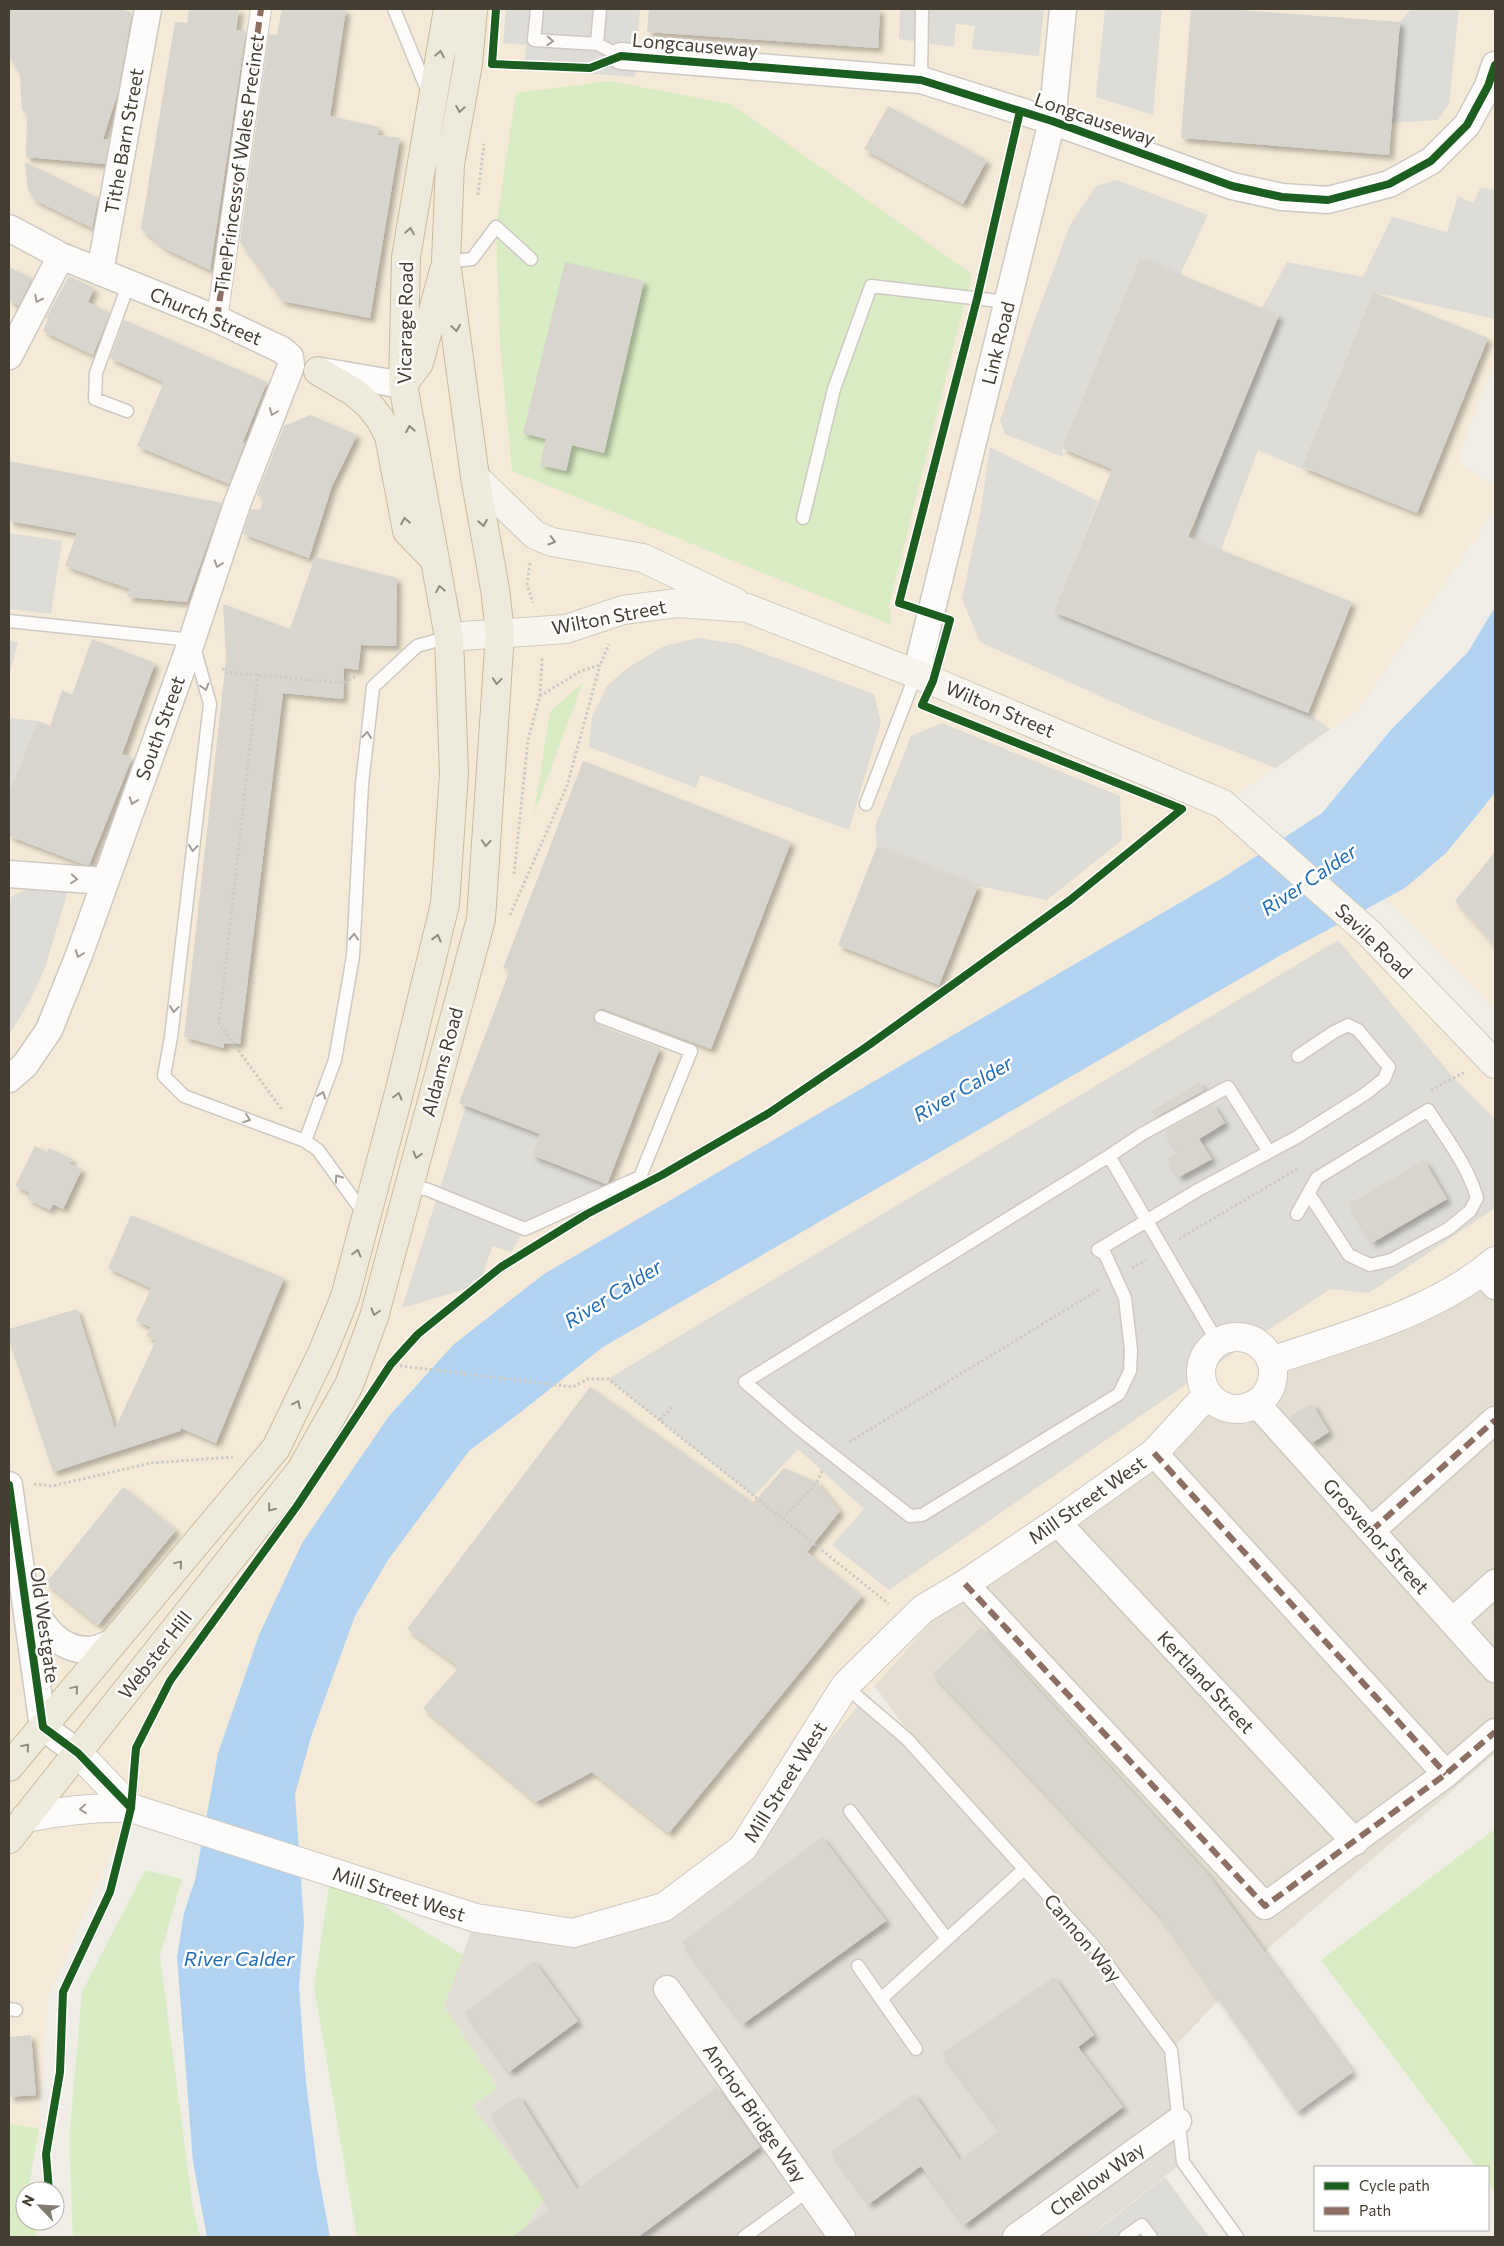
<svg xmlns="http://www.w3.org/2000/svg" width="1504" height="2246" font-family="Commissioner,sans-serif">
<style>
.residential{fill:#e4dfd2}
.commercial{fill:#f4ead7}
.industrial{fill:#e2ded7}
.green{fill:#d9ecc3}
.parking{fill:#dedcd6}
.water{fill:#b1d3f1}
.building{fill:#d8d5ce;filter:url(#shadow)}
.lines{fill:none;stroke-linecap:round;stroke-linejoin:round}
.service-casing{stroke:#cdcac3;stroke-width:15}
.pedestrian-casing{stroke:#cdcac3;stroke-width:22}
.minor-casing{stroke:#cdcac3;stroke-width:29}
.tertiary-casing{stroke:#cdcac3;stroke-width:30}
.secondary-casing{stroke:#cfcbbc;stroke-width:30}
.trunk-casing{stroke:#c9bd9e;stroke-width:30}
.path{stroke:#cdcbc5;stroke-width:3;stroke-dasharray:2.5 2.5;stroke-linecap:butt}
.service{stroke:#fdfcfb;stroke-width:12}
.pedestrian{stroke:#fdfcfb;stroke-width:20}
.minor{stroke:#fdfcfb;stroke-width:26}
.tertiary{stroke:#fdfcfb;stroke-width:28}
.secondary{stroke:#f6f4ec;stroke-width:28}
.trunk{stroke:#eeeadc;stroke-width:28}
.quiet{stroke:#8d6e63;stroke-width:6;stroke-dasharray:12 6;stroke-linecap:butt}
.cycleway-casing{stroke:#fff;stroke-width:11}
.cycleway{stroke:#1b5e20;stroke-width:8}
.oneway{stroke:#a09e96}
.oneway2{stroke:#908c7e}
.oneway3{stroke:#949086}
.labels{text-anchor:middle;stroke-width:5;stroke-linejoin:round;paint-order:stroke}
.street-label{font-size:19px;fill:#443f32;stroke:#fff}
.water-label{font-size:20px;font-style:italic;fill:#236eb9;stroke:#fff}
</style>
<defs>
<filter id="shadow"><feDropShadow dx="4.5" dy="4.5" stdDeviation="2.5" flood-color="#0004"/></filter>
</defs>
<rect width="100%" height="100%" fill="#efede6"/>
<path class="residential" d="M 1495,1044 L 1495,1754 L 1272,1945 L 1171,2050 L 920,1748 L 777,1553 L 1396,1128 Z"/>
<path class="commercial" d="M 9,9 L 1495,9 L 1495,359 L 1457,461 L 1495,486 L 1495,509 L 1358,711 L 1223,804 L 1495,1064 L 1495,1261 L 1272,1370 L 1269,1388 L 1263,1397 L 1250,1406 L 1234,1408 L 1215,1402 L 965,1584 L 865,1697 L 743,1848 L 664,1907 L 573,1933 L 131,1808 L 48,1999 L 39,2128 L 9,2124 Z
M 1495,684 L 1495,1010 L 1355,867 Z"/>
<path class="industrial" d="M 865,1697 L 1093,1945 L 1171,2050 L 1183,2162 L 1088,2237 L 533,2237 L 526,2227 L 544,2198 L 471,2106 L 498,2088 L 444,2006 L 476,1918 L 573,1933 L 664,1907 L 743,1848 Z"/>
<path class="green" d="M 609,81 L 731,104 L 972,274 L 889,605 L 892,625 L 512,471 L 500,344 L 496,227 L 516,93 Z
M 583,682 L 534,814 L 550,712 Z
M 1495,1829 L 1495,2192 L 1488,2182 L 1488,2167 L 1476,2167 L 1321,1960 Z
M 145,1870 L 182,1879 L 160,1956 L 192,2201 L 200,2237 L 73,2237 L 69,2141 L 82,1992 Z
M 331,1873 L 463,1955 L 444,2006 L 498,2088 L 472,2106 L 544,2198 L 526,2227 L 533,2237 L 357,2237 L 314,1987 Z
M 9,2124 L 39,2128 L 29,2185 L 30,2191 L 25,2191 L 25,2221 L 34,2221 L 37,2237 L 9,2237 Z"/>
<path class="parking" d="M 506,9 L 640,9 L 635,77 L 524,69 L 526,45 L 503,43 Z
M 900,9 L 1044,9 L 1039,56 L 972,49 L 975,26 L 956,24 L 954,47 L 899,39 Z
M 1105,9 L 1162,9 L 1153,115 L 1096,97 Z
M 1411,9 L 1459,9 L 1449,104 L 1438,120 L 1391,123 L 1400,22 Z
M 1117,180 L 1208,215 L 1180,275 L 1140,258 L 1062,448 L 1063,457 L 1005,434 L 1000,421 L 1027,341 L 1070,225 L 1096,186 Z
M 1481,187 L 1495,190 L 1495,319 L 1373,292 L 1302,467 L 1307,471 L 1258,450 L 1221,550 L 1192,539 L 1201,505 L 1279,315 L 1262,308 L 1287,262 L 1363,277 L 1392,217 L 1447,232 L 1458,196 L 1473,203 Z
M 990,447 L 1098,501 L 1055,612 L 1308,713 L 1330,729 L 1276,768 L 1142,715 L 980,642 L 962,599 L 980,514 Z
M 9,533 L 62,541 L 51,614 L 9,609 Z
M 698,638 L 738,644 L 874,694 L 881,722 L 849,830 L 700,775 L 696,788 L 589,747 L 592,717 L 607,686 L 626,669 L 664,646 Z
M 9,641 L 18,642 L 9,676 Z
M 9,718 L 38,721 L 9,792 Z
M 942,723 L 1120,796 L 1122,840 L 1047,900 L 978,886 L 877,846 L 875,827 L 911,736 Z
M 29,888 L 68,891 L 45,968 L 30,1001 L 9,1035 L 9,910 L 11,897 Z
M 1338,940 L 1453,1077 L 1495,1119 L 1495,1208 L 1369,1293 L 1330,1289 L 1181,1388 L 889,1590 L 832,1545 L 864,1509 L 798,1449 L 754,1496 L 608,1379 Z
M 466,1106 L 540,1134 L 532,1155 L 608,1184 L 605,1193 L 525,1229 L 511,1252 L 492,1246 L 480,1285 L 402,1308 Z
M 1165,2177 L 1209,2237 L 1088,2237 L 1102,2227 Z"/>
<path class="water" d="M 1495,607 L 1495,793 L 1446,853 L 1405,888 L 1281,955 L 603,1347 L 517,1415 L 469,1451 L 388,1560 L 355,1616 L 312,1734 L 295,1794 L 304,1924 L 299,1987 L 306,2083 L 317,2167 L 330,2237 L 207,2237 L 193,2162 L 177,1957 L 184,1913 L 195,1880 L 218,1753 L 259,1635 L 302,1543 L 389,1416 L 453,1345 L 544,1274 L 1224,877 L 1322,813 L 1390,731 L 1468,652 Z"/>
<path class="building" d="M 9,9 L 118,9 L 132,12 L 118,92 L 103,139 L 109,140 L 105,164 L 26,157 L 27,110 L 22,111 L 20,74 L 9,56 Z
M 189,9 L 239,9 L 236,30 L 246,31 L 210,270 L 166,249 L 141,229 L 175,22 L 187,23 Z
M 282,9 L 346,9 L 330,116 L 379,127 L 378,135 L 400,138 L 370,318 L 282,301 L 240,242 L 269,34 L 277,35 Z
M 649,9 L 880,9 L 878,48 L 647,32 Z
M 1191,9 L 1226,9 L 1400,22 L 1389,155 L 1181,138 Z
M 888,106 L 987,160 L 963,204 L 864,149 Z
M 25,162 L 98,198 L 92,228 L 35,200 L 28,190 Z
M 1140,258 L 1279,315 L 1188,537 L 1352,602 L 1308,713 L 1054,612 L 1112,469 L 1062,448 Z
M 565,262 L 644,281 L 604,453 L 572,445 L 566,471 L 540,465 L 546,439 L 523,433 Z
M 9,267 L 32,278 L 19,305 L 9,301 Z
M 69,276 L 94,288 L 88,302 L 110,313 L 93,355 L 43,331 L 48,319 L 46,318 Z
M 1373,292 L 1488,338 L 1417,513 L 1302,467 Z
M 124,320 L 267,382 L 242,444 L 245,442 L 229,484 L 137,446 L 164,382 L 110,358 Z
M 310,415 L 357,435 L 332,486 L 309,558 L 243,534 L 251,509 L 260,510 L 264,498 L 257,495 L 284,426 Z
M 9,461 L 222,503 L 187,602 L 127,597 L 130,589 L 65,566 L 77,533 L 9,521 Z
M 315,557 L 397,578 L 396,646 L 361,645 L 358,670 L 344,668 L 343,699 L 283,693 L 240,1044 L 224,1043 L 224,1048 L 184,1037 L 225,670 L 226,654 L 223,604 L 290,629 Z
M 92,639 L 155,663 L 122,754 L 132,758 L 89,865 L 83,864 L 9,836 L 9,792 L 38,721 L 50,726 L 62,690 L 72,695 Z
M 583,761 L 791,842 L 711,1049 L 604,1009 L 599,1009 L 594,1014 L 593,1019 L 598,1025 L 660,1048 L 608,1182 L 606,1184 L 532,1155 L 540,1134 L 459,1103 L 510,970 L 503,968 Z
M 877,846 L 978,886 L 939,985 L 838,945 Z
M 1495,852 L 1495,946 L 1455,901 Z
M 1199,1082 L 1205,1090 L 1156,1117 L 1152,1111 Z
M 1213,1104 L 1225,1123 L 1199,1139 L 1212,1159 L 1179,1177 L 1167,1160 L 1178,1152 L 1165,1131 Z
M 35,1146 L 47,1152 L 49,1148 L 72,1159 L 70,1164 L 82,1169 L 63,1209 L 53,1204 L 50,1210 L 27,1199 L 30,1193 L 15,1186 Z
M 1424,1160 L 1447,1199 L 1372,1243 L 1349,1204 Z
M 131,1215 L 284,1278 L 216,1443 L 181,1428 L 180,1431 L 53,1472 L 9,1340 L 9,1329 L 77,1309 L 115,1429 L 156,1340 L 146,1336 L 151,1327 L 136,1321 L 151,1288 L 108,1268 Z
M 590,1387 L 753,1503 L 784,1468 L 817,1482 L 840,1511 L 807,1552 L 862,1596 L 669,1833 L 592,1772 L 536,1802 L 423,1708 L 459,1667 L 407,1629 Z
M 1312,1403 L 1329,1432 L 1312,1443 L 1289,1417 Z
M 123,1487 L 176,1530 L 98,1625 L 46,1583 Z
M 981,1627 L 1209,1876 L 1353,2072 L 1297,2112 L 1158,1913 L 933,1674 Z
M 822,1837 L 886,1921 L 743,2024 L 682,1942 Z
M 534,1961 L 578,2021 L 509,2072 L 465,2012 Z
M 1054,1977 L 1094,2035 L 1078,2047 L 1123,2107 L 964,2225 L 921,2166 L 869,2204 L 831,2152 L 914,2094 L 960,2160 L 1000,2130 L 942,2053 Z
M 31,2035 L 36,2095 L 9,2097 L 9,2037 Z
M 717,2087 L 760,2147 L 638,2237 L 512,2237 L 551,2209 L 491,2114 L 519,2096 L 577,2189 Z"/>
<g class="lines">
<g class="service-casing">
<path id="service" d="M 394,9 L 428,92
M 537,9 L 534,40 L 597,44
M 600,9 L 597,44 L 621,56
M 921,80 L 922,9
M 446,262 L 472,259 L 496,227 L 531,259
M 127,411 L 95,399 L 96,373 L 129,283
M 803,518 L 834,389 L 871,286 L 1007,302
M 9,621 L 192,640 L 210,704 L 171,1037 L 164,1076 L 184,1096 L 305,1141 L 318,1150 L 365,1215
M 866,804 L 916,674
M 305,1141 L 335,1060 L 353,956 L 362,784 L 373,687 L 417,646 L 449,637
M 1109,1156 L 1142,1134 L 1228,1087 L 1269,1152
M 408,1189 L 426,1189 L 525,1229 L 640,1177 L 691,1051 L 601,1017
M 1297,1214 L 1317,1178 L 1428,1110 C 1446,1138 1468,1166 1477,1198 L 1470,1211 L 1448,1229 L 1391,1260 L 1370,1265 L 1349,1255 L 1309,1194
M 1098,1250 L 1105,1254 L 1125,1298 L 1131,1350 L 1130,1371 L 1119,1394 L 922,1515 L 910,1516 L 796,1426 L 745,1382 L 1109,1156 L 1218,1343
M 1098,1250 L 1198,1190 L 1297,1137 L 1365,1094 L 1384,1079 L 1389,1067 L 1358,1030 L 1348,1025 L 1334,1032 L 1298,1056
M 845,1686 L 907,1739 L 1093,1945 L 1171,2050 L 1183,2162 L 1237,2237
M 850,1811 L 947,1939
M 858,1966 L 916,2049
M 881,1999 L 1023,1870
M 9,2009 L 16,2010
M 744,2237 L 809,2190
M 1125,2237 L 1142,2225 L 1151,2237"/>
</g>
<g class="pedestrian-casing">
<path id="pedestrian" d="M 217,319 L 261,9"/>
</g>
<g class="minor-casing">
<path id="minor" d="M 621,56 L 921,80 L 1052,121 L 1232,186 L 1282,197 L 1328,200 L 1389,184 L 1431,161 L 1467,125 L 1488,86 L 1495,65
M 9,228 L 61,256 L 217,319 L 282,350 L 290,357 L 291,366 L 237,504 L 192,640 L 79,955 L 49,1030 L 25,1065 L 9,1079
M 100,272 L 148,9
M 9,356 L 61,256
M 321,371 L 403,385
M 916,674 L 1052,121 L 1063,9
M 9,874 L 104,881
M 1483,1272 L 1495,1286
M 1256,1403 L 1495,1669
M 1154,1453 L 1446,1774
M 9,1485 L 43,1727 L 78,1753
M 1057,1522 L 1355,1842
M 1371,1531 L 1495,1420
M 965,1584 L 1265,1906 L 1446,1774 L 1495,1732
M 30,1603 C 44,1628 59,1651 91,1650 C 98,1649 107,1645 114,1642
M 1453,1621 L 1495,1583
M 667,1989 L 842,2237
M 1016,2237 L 1178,2121"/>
</g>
<g class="tertiary-casing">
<path id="tertiary" d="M1201 1373a36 36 0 1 1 72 0a36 36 0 1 1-72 0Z
M 1271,1361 C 1345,1336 1434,1313 1495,1261
M 78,1753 L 131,1808
M 25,1818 C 61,1811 95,1807 131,1808 L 476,1918 L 573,1933 L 664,1907 L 743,1848 L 845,1686 L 923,1609 L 965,1584 L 1057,1522 L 1154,1453 L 1208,1394"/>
</g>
<g class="secondary-casing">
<path id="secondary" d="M 475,477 L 535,535 L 552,542 L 643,558 L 735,602
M 449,637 L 566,629 L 623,610 L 677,603 L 747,608 L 916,674 L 1223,804 L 1369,933 L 1495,1064"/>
</g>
<g class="trunk-casing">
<path id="trunk" d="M 318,371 L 354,392 L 370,406 L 380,419 L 389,436 L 407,531 L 434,559
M 407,379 L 419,363 L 444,270
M 9,1767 L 276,1448 L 323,1351 L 345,1297 L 400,1089 L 445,904 L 454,774 L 449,637 L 403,385 L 406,257 L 448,9
M 9,1839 L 301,1470 L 349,1385 L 374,1317 L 481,919 L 500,633 L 495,589 L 475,477 L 446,262 L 450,164 L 468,64 L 473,9"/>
</g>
<path class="path" d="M 478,195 L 484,144
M 530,563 L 527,584 L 533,603
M 223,668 L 224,672 L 344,683 L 356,676
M 258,674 L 219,1024 L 283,1111
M 540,696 L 542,658
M 514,874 L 528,740 L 540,696 L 581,671 L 600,665 L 609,644
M 510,915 L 567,786 L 600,665
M 1431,1090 L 1465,1072
M 1179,1239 L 1299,1168
M 1132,1268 L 1146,1260
M 385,1364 L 573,1387 L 588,1379 L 608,1379 L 889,1604
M 660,1420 L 673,1406
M 849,1442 L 1100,1289
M 34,1484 L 52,1486 L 151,1463 L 233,1457
M 783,1519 L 817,1482 L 822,1471"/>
<use href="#service" class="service"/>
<use href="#pedestrian" class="pedestrian"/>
<use href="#minor" class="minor"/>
<use href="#tertiary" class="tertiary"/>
<use href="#secondary" class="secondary"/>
<use href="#trunk" class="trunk"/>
<path class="quiet" d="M 217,319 L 261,9
M 1154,1453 L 1446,1774
M 1371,1531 L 1495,1420
M 965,1584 L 1265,1906 L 1446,1774 L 1495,1732"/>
<g class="cycleway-casing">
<path id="cycleway" d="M 496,9 L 492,64 L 590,68 L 621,56 L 921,80 L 1052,121 L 1232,186 L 1282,197 L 1328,200 L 1389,184 L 1431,161 L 1467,125 L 1488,86 L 1495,65
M 9,1485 L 43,1727 L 78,1753 L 131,1808
M 49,2191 L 46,2154 L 60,2072 L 63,1992 L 110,1892 L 131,1808 L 136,1748 L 170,1681 L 297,1506 L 391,1364 L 418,1334 L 501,1267 L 587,1214 L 662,1175 L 769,1113 L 869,1045 L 1070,900 L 1182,809 L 922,705 L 933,681 L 950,620 L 899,603 L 977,299 L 1020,111"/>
</g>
<use href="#cycleway" class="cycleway"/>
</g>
<defs><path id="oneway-chevron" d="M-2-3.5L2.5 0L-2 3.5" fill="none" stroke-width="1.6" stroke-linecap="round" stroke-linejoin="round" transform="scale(1.25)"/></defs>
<g class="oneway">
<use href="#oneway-chevron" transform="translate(550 41) rotate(4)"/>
<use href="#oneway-chevron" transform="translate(38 299) rotate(117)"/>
<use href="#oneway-chevron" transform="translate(273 412) rotate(111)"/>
<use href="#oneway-chevron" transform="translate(218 564) rotate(108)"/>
<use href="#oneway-chevron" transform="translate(205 687) rotate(74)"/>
<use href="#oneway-chevron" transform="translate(367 735) rotate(-83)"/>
<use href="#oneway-chevron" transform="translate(133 801) rotate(110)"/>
<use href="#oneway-chevron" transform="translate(193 848) rotate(97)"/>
<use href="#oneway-chevron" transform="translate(74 879) rotate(5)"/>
<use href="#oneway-chevron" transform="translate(354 937) rotate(-87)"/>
<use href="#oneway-chevron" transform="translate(79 954) rotate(110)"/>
<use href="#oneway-chevron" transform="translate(174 1009) rotate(97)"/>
<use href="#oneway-chevron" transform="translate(322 1095) rotate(-70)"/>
<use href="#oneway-chevron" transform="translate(247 1119) rotate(20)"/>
<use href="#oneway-chevron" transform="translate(338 1178) rotate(-126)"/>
<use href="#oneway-chevron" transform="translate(83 1809) rotate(176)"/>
</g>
<g class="oneway2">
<use href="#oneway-chevron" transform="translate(440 54) rotate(-79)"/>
<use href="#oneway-chevron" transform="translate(460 109) rotate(100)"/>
<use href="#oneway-chevron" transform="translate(410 231) rotate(-81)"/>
<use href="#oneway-chevron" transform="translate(456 328) rotate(82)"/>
<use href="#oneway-chevron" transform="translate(410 429) rotate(-100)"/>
<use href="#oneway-chevron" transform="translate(405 521) rotate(-101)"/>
<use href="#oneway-chevron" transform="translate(483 523) rotate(80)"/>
<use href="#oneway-chevron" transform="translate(440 589) rotate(-101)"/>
<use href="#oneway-chevron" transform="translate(497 681) rotate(94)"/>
<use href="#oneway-chevron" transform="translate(486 843) rotate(94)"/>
<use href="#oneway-chevron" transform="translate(437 938) rotate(-76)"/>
<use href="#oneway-chevron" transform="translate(398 1096) rotate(-75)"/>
<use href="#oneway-chevron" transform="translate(417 1155) rotate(105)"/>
<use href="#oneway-chevron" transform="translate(357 1253) rotate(-75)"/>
<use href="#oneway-chevron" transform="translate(375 1312) rotate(106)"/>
<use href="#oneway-chevron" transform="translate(297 1404) rotate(-64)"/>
<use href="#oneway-chevron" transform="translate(271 1508) rotate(128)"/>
<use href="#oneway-chevron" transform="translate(179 1564) rotate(-50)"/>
<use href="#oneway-chevron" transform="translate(75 1689) rotate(-50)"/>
<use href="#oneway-chevron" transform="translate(26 1747) rotate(-50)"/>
</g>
<use class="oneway3" href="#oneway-chevron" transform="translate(552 541) rotate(16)"/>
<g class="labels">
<g class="street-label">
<text transform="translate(695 45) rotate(5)" y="7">Longcauseway</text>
<text transform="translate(1095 119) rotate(19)" y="7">Longcauseway</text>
<text transform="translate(124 141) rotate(-80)" y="7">Tithe Barn Street</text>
<text transform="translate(239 164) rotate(-82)" y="7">The Princess of Wales Precinct</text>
<text transform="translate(206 316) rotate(23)" y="7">Church Street</text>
<text transform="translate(405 323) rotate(-89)" y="7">Vicarage Road</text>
<text transform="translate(998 343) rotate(-76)" y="7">Link Road</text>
<text transform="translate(609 617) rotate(-11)" y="7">Wilton Street</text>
<text transform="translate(1000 709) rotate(23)" y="7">Wilton Street</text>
<text transform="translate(160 728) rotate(-70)" y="7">South Street</text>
<text transform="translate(1374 941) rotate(44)" y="7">Savile Road</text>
<text transform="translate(442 1062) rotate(-75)" y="7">Aldams Road</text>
<text transform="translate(1087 1500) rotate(-35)" y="7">Mill Street West</text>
<text transform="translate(1376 1536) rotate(48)" y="7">Grosvenor Street</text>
<text transform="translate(45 1625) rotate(82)" y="7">Old Westgate</text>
<text transform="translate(155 1655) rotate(-52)" y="7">Webster Hill</text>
<text transform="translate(1206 1682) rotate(47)" y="7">Kertland Street</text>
<text transform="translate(785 1782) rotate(-58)" y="7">Mill Street West</text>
<text transform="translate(399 1894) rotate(18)" y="7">Mill Street West</text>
<text transform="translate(1083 1938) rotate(50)" y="7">Cannon Way</text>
<text transform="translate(755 2113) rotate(55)" y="7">Anchor Bridge Way</text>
<text transform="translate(1097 2179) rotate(-36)" y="7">Chellow Way</text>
</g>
<g class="water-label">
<text transform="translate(1309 880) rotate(-34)" y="7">River Calder</text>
<text transform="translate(963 1089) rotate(-30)" y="7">River Calder</text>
<text transform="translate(613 1294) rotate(-32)" y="7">River Calder</text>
<text x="239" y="1966">River Calder</text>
</g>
</g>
<rect width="1504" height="2246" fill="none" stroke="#443f32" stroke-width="20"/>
<rect x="1314" y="2166" width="175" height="65" fill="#ffffff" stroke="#b4b2ad"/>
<rect x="1324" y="2182" width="25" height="8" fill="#1b5e20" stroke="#b4b2ad"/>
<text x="1359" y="2191" font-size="15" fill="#443f32">Cycle path</text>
<rect x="1324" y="2207" width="25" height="8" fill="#8d6e63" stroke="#b4b2ad"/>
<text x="1359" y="2216" font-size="15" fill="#443f32">Path</text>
<g transform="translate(40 2206) rotate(295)"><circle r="24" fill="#ffffff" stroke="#b4b2ad"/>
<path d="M0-4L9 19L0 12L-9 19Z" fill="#807c71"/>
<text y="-8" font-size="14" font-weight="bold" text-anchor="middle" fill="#443f32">N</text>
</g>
</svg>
